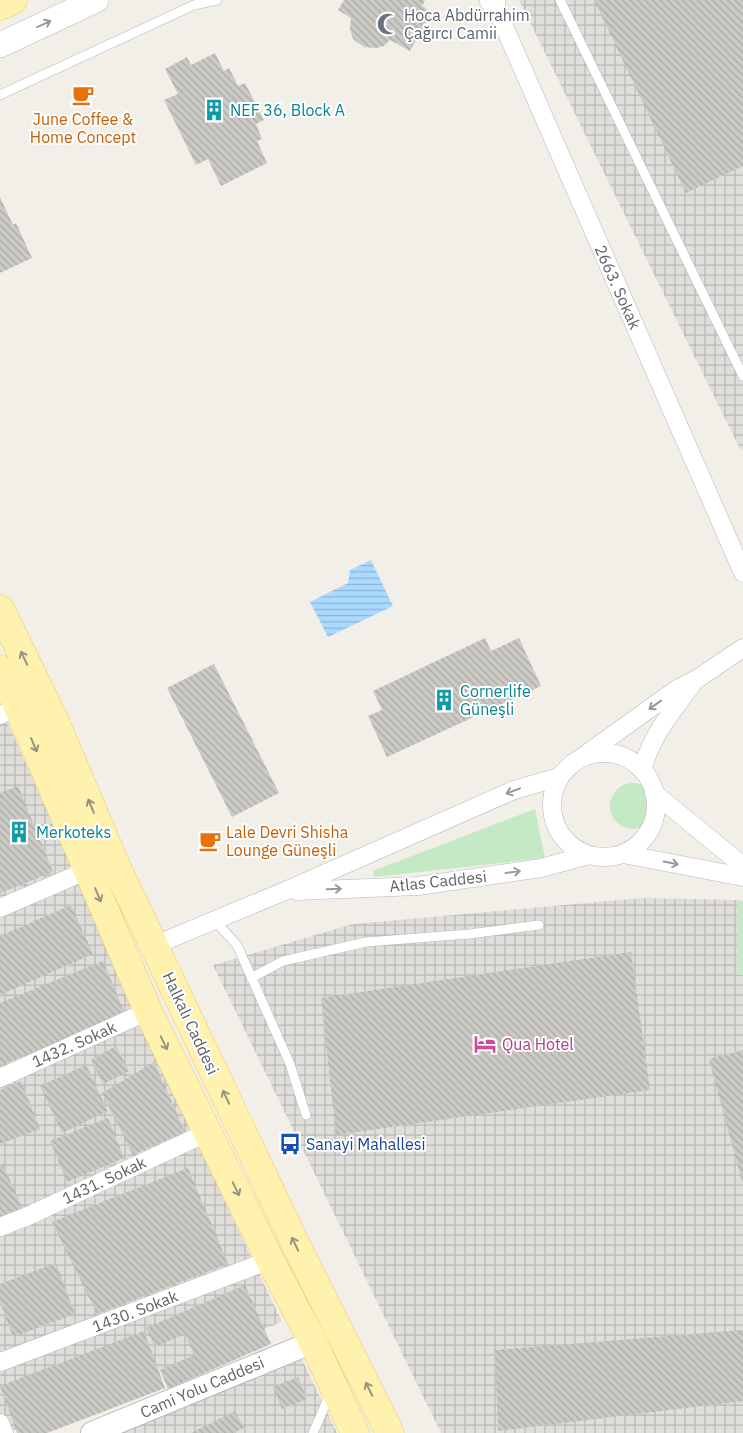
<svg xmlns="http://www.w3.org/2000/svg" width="743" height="1433" font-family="'IBM Plex Sans',sans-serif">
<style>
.industrial{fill:url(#industrial-grid)}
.green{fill:#c5e8c5}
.water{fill:url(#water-rules)}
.building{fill:url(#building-back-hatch)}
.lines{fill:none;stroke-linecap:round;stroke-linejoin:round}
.service-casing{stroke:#b5b8bc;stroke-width:10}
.minor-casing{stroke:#b5b8bc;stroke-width:19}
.tertiary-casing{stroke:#b5b8bc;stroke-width:24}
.secondary-casing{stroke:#b6babf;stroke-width:26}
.primary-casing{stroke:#f2c960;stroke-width:29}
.service{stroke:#fff;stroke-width:9}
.minor{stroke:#fff;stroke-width:18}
.tertiary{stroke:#fff;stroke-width:22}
.secondary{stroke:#fff;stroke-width:25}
.primary{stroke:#fff2af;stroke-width:28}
.oneway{stroke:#979a9d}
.oneway2{stroke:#979581}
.labels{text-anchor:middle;stroke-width:4;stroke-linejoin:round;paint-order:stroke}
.worship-label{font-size:16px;fill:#5b616d;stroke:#fff;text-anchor:start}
.culture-label{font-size:16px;fill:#0d838f;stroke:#fff;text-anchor:start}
.food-label{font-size:16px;fill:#c56008;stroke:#fff}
.street-label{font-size:16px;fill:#5f6368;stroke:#fff}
.hotel-label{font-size:16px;fill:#b23c85;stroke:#fff;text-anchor:start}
.transit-label{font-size:16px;fill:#164399;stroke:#fff;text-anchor:start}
</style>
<defs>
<pattern id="industrial-grid" width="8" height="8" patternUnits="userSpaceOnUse" patternTransform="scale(1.25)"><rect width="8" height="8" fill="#e0deda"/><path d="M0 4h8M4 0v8" fill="none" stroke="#b9b8b5"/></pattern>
<pattern id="water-rules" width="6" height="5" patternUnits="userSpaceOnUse" patternTransform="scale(1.25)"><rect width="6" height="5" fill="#aadaff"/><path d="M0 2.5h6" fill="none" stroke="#8eb4d2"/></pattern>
<pattern id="building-back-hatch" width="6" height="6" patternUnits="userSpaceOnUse" patternTransform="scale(1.25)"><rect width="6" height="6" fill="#cccac5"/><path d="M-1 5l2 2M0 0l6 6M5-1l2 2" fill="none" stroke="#a9a8a4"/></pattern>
</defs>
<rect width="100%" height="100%" fill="#f1efe8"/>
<path class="industrial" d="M 519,0 L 743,0 L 743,449 L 741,451 Z
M 0,705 L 149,1042 L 282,1322 L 7,1433 L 0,1433 Z
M 643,898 L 737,900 L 737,974 L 743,975 L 743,1433 L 441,1433 L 213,965 L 353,924 Z
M 300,1355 L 337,1433 L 112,1433 Z"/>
<path class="green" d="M610 806a23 23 0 1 1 46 0a23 23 0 1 1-46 0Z
M 535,809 L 545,858 L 374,877 L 373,871 Z
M 737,900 L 743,901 L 743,975 L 737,974 Z"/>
<path class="water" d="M 371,560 L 393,606 L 328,637 L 310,602 L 348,583 L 350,570 Z"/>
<path class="building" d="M 344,0 L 425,0 L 422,6 L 432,12 L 410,51 L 390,40 L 384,46 L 376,48 L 364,47 L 353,39 L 350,29 L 351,18 L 338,10 Z
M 594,0 L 743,0 L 743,166 L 686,193 Z
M 215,53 L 224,71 L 229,68 L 238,86 L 245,83 L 264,120 L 256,124 L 262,139 L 257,141 L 267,163 L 221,186 L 208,159 L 196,165 L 164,100 L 178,94 L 165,69 L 187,57 L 191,65 Z
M 0,197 L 13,225 L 16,223 L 32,258 L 0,273 Z
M 485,638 L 491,651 L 519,638 L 541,686 L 387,757 L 368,716 L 382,710 L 373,691 Z
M 214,664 L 279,793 L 232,817 L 167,688 Z
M 18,786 L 53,872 L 0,893 L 0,793 Z
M 71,905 L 93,954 L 0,995 L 0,936 Z
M 631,952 L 650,1090 L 336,1135 L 321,998 Z
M 103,961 L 125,1014 L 0,1066 L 0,1003 Z
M 116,1046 L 129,1071 L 103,1084 L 91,1060 Z
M 743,1050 L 743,1182 L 742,1182 L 709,1059 Z
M 154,1062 L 185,1132 L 133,1155 L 102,1093 Z
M 86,1065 L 108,1111 L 62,1133 L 40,1086 Z
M 21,1081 L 40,1129 L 0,1144 L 0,1090 Z
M 108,1118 L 124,1158 L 67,1182 L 50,1141 Z
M 3,1164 L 22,1208 L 0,1217 L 0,1165 Z
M 188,1168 L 228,1264 L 97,1314 L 52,1222 Z
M 56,1263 L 75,1314 L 13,1337 L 0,1302 L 0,1284 Z
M 245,1285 L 271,1344 L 168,1389 L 160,1370 L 194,1355 L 185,1334 L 155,1347 L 146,1328 Z
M 743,1330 L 743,1401 L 498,1431 L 495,1350 Z
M 144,1331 L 165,1388 L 47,1433 L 17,1433 L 0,1386 Z
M 298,1377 L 307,1399 L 282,1409 L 273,1387 Z
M 235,1411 L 244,1428 L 233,1433 L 191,1433 Z"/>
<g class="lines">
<g class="service-casing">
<path id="service" d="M 560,0 L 743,376
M 0,95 L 194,5 L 217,0
M 215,921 L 237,945 L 290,1064 L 306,1115
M 251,978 L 283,961 L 366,942 L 469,934 L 539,925
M 313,1433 L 330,1394"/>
</g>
<g class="minor-casing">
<path id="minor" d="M 493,1 L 743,573
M 0,715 L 18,707
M552 805a52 52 0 1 1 104 0a52 52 0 1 1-104 0Z
M 585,755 L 677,689 L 697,679 L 743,648
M 642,770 C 651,737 671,712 692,685
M 654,793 L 743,866
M 623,854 L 743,877
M 296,891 L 418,886 L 541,868 L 589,855
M 0,908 L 88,870
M 155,945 L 285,891 L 514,790 L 559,777
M 0,1078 L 148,1011
M 0,1227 L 28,1216 L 208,1132
M 0,1362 L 270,1260
M 0,1423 L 4,1433"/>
</g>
<g class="tertiary-casing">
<path id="tertiary" d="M 92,1433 L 313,1342"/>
</g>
<g class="secondary-casing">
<path id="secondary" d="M 492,0 L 493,1
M 0,45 L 96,0"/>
</g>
<g class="primary-casing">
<path id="primary" d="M 0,6 L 13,0
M 0,609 L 52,715 L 117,868 L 296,1245 L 390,1433
M 0,669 L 18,707 L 148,1011 L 270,1260 L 313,1342 L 355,1433"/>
</g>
<use href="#service" class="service"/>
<use href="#minor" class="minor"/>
<use href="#tertiary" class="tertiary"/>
<use href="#secondary" class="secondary"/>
<use href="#primary" class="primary"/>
</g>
<defs><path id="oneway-shaft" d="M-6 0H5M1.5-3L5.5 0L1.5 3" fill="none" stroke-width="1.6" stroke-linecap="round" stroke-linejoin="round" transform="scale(1.25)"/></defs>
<g class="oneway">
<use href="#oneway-shaft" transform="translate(44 24) rotate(-25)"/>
<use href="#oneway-shaft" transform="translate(655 705) rotate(144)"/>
<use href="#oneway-shaft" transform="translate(513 791) rotate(159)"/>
<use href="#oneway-shaft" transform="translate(671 863) rotate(11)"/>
<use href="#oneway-shaft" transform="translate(513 872) rotate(-8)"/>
<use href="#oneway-shaft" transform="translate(334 889) rotate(-2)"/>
</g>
<g class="oneway2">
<use href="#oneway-shaft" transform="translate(24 658) rotate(-116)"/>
<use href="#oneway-shaft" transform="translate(34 745) rotate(67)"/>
<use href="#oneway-shaft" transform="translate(91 806) rotate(-113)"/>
<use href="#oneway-shaft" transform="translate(98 895) rotate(67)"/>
<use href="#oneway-shaft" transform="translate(164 1043) rotate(64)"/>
<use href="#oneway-shaft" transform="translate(226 1097) rotate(-115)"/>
<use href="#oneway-shaft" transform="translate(236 1189) rotate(64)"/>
<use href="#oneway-shaft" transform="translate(295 1244) rotate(-116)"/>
<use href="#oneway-shaft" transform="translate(369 1389) rotate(-116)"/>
</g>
<defs>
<g id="mosque-bare" transform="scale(1.725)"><path d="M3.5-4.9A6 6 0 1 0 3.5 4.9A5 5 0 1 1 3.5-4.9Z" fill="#6b7280" stroke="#fff" stroke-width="2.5" paint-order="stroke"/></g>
<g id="cafe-bare" transform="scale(1.725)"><path d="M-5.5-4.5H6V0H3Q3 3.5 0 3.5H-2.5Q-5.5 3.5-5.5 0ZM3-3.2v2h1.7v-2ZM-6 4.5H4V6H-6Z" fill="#e8710a" stroke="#fff" stroke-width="2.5" paint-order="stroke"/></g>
<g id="building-bare" transform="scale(1.725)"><path d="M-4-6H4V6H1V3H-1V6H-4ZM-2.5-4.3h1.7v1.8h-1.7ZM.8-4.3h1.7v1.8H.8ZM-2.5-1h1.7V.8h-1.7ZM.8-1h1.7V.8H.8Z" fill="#0f9aa8" stroke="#fff" stroke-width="2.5" paint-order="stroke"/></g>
<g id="hotel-bare" transform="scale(1.725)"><path d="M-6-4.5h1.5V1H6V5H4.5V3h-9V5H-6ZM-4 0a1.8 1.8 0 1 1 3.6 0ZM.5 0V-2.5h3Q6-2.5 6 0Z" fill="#d1479c" stroke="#fff" stroke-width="2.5" paint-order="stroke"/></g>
<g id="bus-bare" transform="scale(1.725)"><path d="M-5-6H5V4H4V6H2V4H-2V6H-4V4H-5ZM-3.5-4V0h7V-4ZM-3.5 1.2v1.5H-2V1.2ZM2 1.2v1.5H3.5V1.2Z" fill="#1a4fb4" stroke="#fff" stroke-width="2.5" paint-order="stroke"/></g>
</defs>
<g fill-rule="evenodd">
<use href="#mosque-bare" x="388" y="24"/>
<use href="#cafe-bare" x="83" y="95"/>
<use href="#building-bare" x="214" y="110"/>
<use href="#building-bare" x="444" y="700"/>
<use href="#building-bare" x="19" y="832"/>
<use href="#cafe-bare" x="210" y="841"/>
<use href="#hotel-bare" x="485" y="1044"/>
<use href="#bus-bare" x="290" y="1144"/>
</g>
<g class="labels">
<g class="worship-label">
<text x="404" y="21">Hoca Abdürrahim<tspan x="404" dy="18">Çağırcı Camii</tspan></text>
</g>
<g class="culture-label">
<text x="230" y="116">NEF 36, Block A</text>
<text x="460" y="697">Cornerlife<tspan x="460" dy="18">Güneşli</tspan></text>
<text x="36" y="838">Merkoteks</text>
</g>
<g class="food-label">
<text x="83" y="125">June Coffee &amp;<tspan x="83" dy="18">Home Concept</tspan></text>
<text x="226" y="838" text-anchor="start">Lale Devri Shisha<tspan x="226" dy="18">Lounge Güneşli</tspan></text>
</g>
<g class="street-label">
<text transform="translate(618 287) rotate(66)" y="6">2663. Sokak</text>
<text transform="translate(438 881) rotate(-6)" y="6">Atlas Caddesi</text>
<text transform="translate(191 1023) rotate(65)" y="6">Halkalı Caddesi</text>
<text transform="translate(74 1044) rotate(-24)" y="6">1432. Sokak</text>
<text transform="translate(104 1180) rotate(-25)" y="6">1431. Sokak</text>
<text transform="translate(135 1311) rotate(-21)" y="6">1430. Sokak</text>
<text transform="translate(202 1387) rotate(-23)" y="6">Cami Yolu Caddesi</text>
</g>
<g class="hotel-label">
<text x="502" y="1050">Qua Hotel</text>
</g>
<g class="transit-label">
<text x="306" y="1150">Sanayi Mahallesi</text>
</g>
</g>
</svg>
